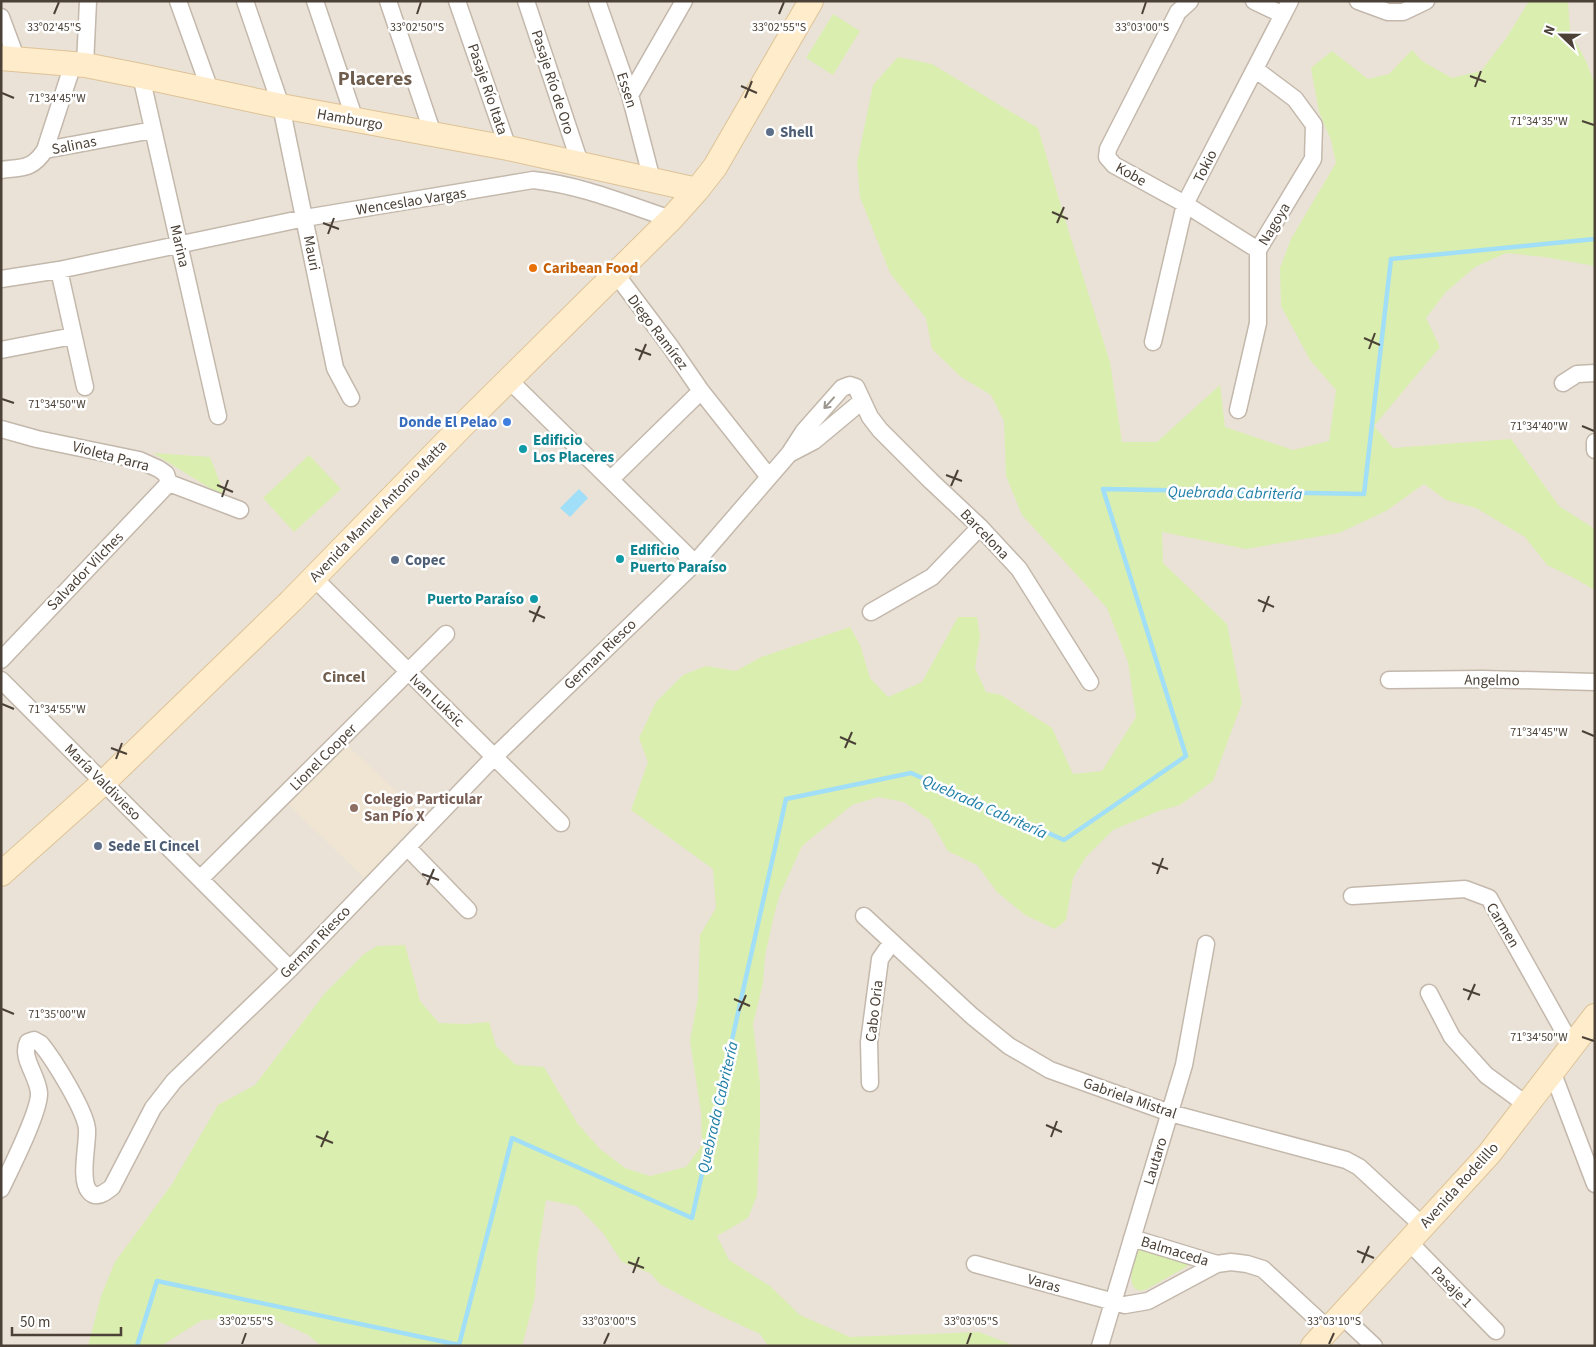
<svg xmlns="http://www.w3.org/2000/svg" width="1596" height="1347" font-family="'Source Sans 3',sans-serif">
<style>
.residential{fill:#ebe2d7}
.education{fill:#f0e4d2}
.green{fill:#d9eeaf}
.water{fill:#a1def8}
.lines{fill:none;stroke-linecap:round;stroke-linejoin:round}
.stream{stroke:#a1def8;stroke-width:4.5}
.street-casing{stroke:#c3b8ab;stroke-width:19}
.secondary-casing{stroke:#ddc397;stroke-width:26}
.street{stroke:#fff;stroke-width:16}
.secondary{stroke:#ffeccb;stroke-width:24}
.oneway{stroke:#9c9691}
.ticks{fill:none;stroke:#4b4137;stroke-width:2}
.service-dot{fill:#5c6f8a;stroke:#fff;stroke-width:2}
.food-dot{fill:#e8710a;stroke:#fff;stroke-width:2}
.shop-dot{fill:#3f7fe0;stroke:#fff;stroke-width:2}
.culture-dot{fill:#0f9aa8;stroke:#fff;stroke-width:2}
.education-dot{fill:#8d6e63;stroke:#fff;stroke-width:2}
.labels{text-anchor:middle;stroke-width:5;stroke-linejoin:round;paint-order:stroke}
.street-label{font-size:15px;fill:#4b4137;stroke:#fff}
.service-label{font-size:15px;font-weight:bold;fill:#4e5e75;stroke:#fff;text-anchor:start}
.food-label{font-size:15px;font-weight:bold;fill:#c56008;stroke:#fff;text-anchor:start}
.shop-label{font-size:15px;font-weight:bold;fill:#366cbe;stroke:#fff;text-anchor:end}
.culture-label{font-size:15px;font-weight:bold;fill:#0d838f;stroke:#fff;text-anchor:start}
.education-label{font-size:15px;font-weight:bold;fill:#785e54;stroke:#fff;text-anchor:start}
.water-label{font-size:16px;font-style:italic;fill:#217fa8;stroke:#fff}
.neighbourhood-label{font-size:16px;font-weight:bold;fill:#6f5d4d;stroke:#fff}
.district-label{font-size:20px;font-weight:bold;fill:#6f5d4d;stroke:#fff}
.ticks-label{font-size:12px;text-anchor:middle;fill:#4b4137;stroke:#fff;stroke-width:5;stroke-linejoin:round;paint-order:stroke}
</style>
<rect width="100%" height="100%" fill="#f6f1ea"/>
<path class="residential" d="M 1,1 L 1534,1 L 1483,74 L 1340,164 L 1340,388 L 1333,444 L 1293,454 L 1221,430 L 1216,389 L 1157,446 L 1122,446 L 994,391 L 1110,606 L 1131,660 L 1140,718 L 1104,775 L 1070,778 L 925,685 L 717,867 L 720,909 L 706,1146 L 689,1171 L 650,1180 L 623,1172 L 93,1346 L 1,1346 Z
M 1564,1 L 1595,1 L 1595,96 L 1566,32 Z
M 1506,249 L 1595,262 L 1595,534 L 1390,450 L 1370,429 L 1421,317 L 1473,263 Z
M 1425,479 L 1478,504 L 1528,534 L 1595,586 L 1595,1346 L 1003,1346 L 849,1341 L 798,1318 L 726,1262 L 712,1235 L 770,914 L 799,843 L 850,801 L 878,793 L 906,799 L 1069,876 L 1111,827 L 1157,807 L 1159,564 L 1157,526 Z
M 543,1195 L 579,1202 L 763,1330 L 773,1346 L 518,1346 Z
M 268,1312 L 328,1346 L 156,1346 L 200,1317 Z"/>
<path class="education" d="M 344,742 L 422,815 L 365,879 L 286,802 Z"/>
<path class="green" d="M 1529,1 L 1568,1 L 1570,31 L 1586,61 L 1595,85 L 1595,266 L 1544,257 L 1506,253 L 1475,267 L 1446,292 L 1426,318 L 1440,347 L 1374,426 L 1393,448 L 1511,439 L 1559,506 L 1595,529 L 1595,590 L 1574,578 L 1547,565 L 1525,537 L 1476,508 L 1446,500 L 1424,484 L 1386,511 L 1339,533 L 1246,549 L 1162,532 L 1163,563 L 1227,624 L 1242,703 L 1213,781 L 1180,805 L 1159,811 L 1113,830 L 1086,857 L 1073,878 L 1066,920 L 1055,929 L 1025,915 L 997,892 L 977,865 L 948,851 L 930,820 L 904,802 L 878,797 L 852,805 L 802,846 L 780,894 L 774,915 L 765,956 L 763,983 L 753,1024 L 760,1084 L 760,1124 L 757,1196 L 748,1218 L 717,1236 L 729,1260 L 770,1286 L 800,1315 L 850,1337 L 979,1332 L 1015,1346 L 768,1346 L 760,1334 L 708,1310 L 660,1284 L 650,1273 L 622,1262 L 603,1233 L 577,1206 L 546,1200 L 537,1258 L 535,1297 L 522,1346 L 321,1346 L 308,1335 L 267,1316 L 202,1320 L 161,1346 L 88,1346 L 101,1296 L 115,1262 L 172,1184 L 218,1105 L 255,1085 L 325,993 L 364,954 L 377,946 L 405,945 L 420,1001 L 439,1023 L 465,1024 L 489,1022 L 496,1046 L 516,1065 L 544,1067 L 577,1123 L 600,1149 L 625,1168 L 650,1176 L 686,1167 L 702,1145 L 701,1112 L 690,1041 L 698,998 L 700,935 L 716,908 L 713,869 L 631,810 L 648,762 L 639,738 L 656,702 L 683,675 L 706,666 L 736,671 L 761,657 L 850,627 L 860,645 L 870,678 L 888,697 L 922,682 L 958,617 L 977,617 L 980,637 L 975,668 L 986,692 L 1001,695 L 1052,728 L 1073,774 L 1102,771 L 1136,717 L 1128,662 L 1107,608 L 1022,515 L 1006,476 L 1004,421 L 991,395 L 961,377 L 932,349 L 926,318 L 890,273 L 860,197 L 857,163 L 873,85 L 898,57 L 932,64 L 1038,128 L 1068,229 L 1110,362 L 1122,442 L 1157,442 L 1220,385 L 1225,427 L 1293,450 L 1329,441 L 1336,390 L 1310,360 L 1281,306 L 1280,268 L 1291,239 L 1336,163 L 1331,140 L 1319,112 L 1311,68 L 1332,51 L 1368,79 L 1389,74 L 1412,50 L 1422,61 L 1452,78 L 1481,71 L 1507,37 Z
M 833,14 L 860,31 L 833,75 L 806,58 Z
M 153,453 L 210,457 L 226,498 Z
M 309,455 L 341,489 L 294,532 L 263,498 Z
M 1139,1248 L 1193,1263 L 1147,1289 L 1141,1291 L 1135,1289 C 1126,1277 1135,1262 1139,1248 Z"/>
<path class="water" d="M 579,489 L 588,498 L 570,517 L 560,508 Z"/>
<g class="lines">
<path class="stream" d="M 137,1346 L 157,1281 L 459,1345 L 512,1138 L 692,1218 L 786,799 L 911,773 L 1064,840 L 1186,756 L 1103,489 L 1364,494 L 1391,259 L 1595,239"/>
<g class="street-casing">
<path id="street" d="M 178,1 L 210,90
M 245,1 L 281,106 L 335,368 L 351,398
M 315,1 L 355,120
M 388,1 L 433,134
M 457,1 L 508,148
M 526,1 L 580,163
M 597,1 L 630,95 L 652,180
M 1190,1 L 1178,12 L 1108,149 L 1107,157 L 1114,165 L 1185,204 L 1258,250
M 1254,1 L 1283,15
M 1358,1 L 1388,12 L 1403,12 L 1426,1
M 1,17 L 17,60
M 85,65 L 88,1
M 141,76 L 218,416
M 630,95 L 684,1
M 45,150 L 73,64
M 1,170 C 22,167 32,170 45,150 L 153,130
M 59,270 L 85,387
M 615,273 L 670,346 L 701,391 L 769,477
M 1,279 L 59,270 L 305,218 L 533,180 C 581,185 626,204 671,219
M 1153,342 L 1185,204 L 1290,1
M 1,350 L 73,336
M 508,379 L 695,563
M 1563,383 L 1577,374 L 1595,373
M 1238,410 L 1258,323 L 1258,250 L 1313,159 L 1314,125 L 1295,99 L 1255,69
M 1,429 L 37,439 L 139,460 L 159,469 L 166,474 L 169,483 L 240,510
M 1595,442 L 1595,450
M 791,453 L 814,441 L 862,401
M 611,479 L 701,391
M 314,578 L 561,823
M 871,612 L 932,577 L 980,527
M 1,660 L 169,483
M 1,680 L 290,969
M 1389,680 L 1483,679 L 1595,682
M 407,847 L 468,910
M 200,879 L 446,634
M 1352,896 L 1465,889 L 1489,898 L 1572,1046
M 864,916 L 972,1016 L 1009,1046 L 1050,1070 L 1170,1113 L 1346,1160 L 1359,1167 L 1423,1226
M 1429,993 L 1452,1037 L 1486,1075 L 1527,1105
M 1552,1071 L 1595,1184
M 870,1083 L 869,1042 L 880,959 L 892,942
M 1,1189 C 10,1170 40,1111 39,1093 C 38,1076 20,1057 28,1042 L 34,1040 L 41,1044 C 54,1060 85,1110 87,1129 C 88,1145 79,1179 89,1191 C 96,1200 106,1192 112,1187 L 153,1108 L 174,1081 L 290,969 L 495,756 L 695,563 L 789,454 L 804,431 L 842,388 L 850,385 L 856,387 L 870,417 L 880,430 L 931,481 L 980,527 L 1019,569 L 1090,682
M 1132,1238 L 1217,1264 L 1231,1262 L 1247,1264 L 1263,1269 L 1328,1329
M 1409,1242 L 1496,1331
M 975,1264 L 1125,1305 L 1148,1301 L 1217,1264
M 1341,1315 L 1374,1346
M 1100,1346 L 1184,1065 L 1206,944"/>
</g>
<g class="secondary-casing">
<path id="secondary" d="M 1,58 L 85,65 L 141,76 L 281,106 L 508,148 L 697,190
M 1,874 L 104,782 L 291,601 L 461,427 L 671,219 L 697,190 L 715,167 L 811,1
M 1313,1346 L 1489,1154 L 1595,1016"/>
</g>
<use href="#street" class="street"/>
<use href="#secondary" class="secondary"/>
</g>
<defs><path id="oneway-shaft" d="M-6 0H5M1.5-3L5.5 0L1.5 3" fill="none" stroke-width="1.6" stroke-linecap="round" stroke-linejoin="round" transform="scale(1.25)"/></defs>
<use class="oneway" href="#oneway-shaft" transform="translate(829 403) rotate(132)"/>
<path class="ticks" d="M 54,14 L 59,2M 417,14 L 421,2M 779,14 L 784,2M 1142,14 L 1146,2M 1470,76 L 1486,82M 741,86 L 757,93M 1475,87 L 1481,71M 2,93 L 14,98M 745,98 L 752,81M 1582,121 L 1594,125M 1052,212 L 1068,219M 323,223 L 339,229M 1057,223 L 1064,207M 328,234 L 334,218M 1364,338 L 1380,345M 635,349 L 651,355M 1369,349 L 1375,333M 639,360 L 646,344M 2,399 L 14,403M 1582,426 L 1594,431M 946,475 L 962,481M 217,485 L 233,492M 951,486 L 958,470M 222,497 L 228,480M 1258,600 L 1274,607M 529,611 L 545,618M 1263,612 L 1269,596M 533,622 L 540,606M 2,704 L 14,709M 1582,731 L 1594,736M 840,737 L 856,744M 111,748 L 127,754M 845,748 L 852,732M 116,759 L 122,743M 1152,863 L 1168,869M 422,874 L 439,880M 1157,874 L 1163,858M 427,885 L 434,869M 1463,989 L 1480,995M 734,999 L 750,1006M 1468,1000 L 1475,984M 2,1009 L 14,1014M 739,1011 L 746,995M 1582,1037 L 1594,1041M 1046,1125 L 1062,1132M 316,1136 L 333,1143M 1051,1137 L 1057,1121M 321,1147 L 328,1131M 1357,1251 L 1374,1258M 628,1262 L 644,1268M 1362,1263 L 1369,1246M 633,1273 L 639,1257M 242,1344 L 246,1333M 604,1344 L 609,1333M 967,1344 L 971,1333M 1329,1344 L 1334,1333"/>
<g class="service-dot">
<circle cx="770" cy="132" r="5"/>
<circle cx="395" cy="560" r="5"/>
<circle cx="98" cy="846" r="5"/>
</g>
<circle class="food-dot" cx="533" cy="268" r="5"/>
<circle class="shop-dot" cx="507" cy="422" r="5"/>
<g class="culture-dot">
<circle cx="523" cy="449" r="5"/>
<circle cx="620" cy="559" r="5"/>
<circle cx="534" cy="599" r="5"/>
</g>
<circle class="education-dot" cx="354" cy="808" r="5"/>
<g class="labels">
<g class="street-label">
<text transform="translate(553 82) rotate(72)" y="5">Pasaje Río de Oro</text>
<text transform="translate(488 89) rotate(71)" y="5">Pasaje Río Itata</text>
<text transform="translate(627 90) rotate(72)" y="5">Essen</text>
<text transform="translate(350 119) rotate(10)" y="5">Hamburgo</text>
<text transform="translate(74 145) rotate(-11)" y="5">Salinas</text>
<text transform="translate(1205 166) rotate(-63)" y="5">Tokio</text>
<text transform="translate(1131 174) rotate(29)" y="5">Kobe</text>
<text transform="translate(411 201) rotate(-9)" y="5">Wenceslao Vargas</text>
<text transform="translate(1274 224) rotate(-59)" y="5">Nagoya</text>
<text transform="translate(180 246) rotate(77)" y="5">Marina</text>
<text transform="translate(312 253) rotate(79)" y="5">Mauri</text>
<text transform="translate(658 332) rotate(53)" y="5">Diego Ramírez</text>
<text transform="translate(111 456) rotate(15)" y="5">Violeta Parra</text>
<text transform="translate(378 511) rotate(-46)" y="5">Avenida Manuel Antonio Matta</text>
<text transform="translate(985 534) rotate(46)" y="5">Barcelona</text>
<text transform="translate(85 571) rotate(-46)" y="5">Salvador Vilches</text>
<text transform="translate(600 654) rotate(-44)" y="5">German Riesco</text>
<text transform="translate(1492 680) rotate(1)" y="5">Angelmo</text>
<text transform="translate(437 700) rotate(44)" y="5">Ivan Luksic</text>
<text transform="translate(323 757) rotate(-45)" y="5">Lionel Cooper</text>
<text transform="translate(103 782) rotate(45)" y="5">María Valdivieso</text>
<text transform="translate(1503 925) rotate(59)" y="5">Carmen</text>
<text transform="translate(315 942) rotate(-46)" y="5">German Riesco</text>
<text transform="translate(874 1011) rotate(-83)" y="5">Cabo Oria</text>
<text transform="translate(1130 1098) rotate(19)" y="5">Gabriela Mistral</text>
<text transform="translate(1155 1161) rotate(-73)" y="5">Lautaro</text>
<text transform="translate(1459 1185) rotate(-48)" y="5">Avenida Rodelillo</text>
<text transform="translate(1175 1251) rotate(17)" y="5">Balmaceda</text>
<text transform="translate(1044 1283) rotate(16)" y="5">Varas</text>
<text transform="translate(1452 1287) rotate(45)" y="5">Pasaje 1</text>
</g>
<g class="service-label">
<text x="780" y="137">Shell</text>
<text x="405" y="565">Copec</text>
<text x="108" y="851">Sede El Cincel</text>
</g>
<g class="food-label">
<text x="543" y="273">Caribean Food</text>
</g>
<g class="shop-label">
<text x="497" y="427">Donde El Pelao</text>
</g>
<g class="culture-label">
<text x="533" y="445">Edificio<tspan x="533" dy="17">Los Placeres</tspan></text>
<text x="630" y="555">Edificio<tspan x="630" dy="17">Puerto Paraíso</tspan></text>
<text x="524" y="604" text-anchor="end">Puerto Paraíso</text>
</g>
<g class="education-label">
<text x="364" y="804">Colegio Particular<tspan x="364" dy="17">San Pío X</tspan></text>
</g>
<g class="water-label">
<text transform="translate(1235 492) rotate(1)" y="6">Quebrada Cabritería</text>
<text transform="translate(985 806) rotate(24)" y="6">Quebrada Cabritería</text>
<text transform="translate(717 1107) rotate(-77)" y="6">Quebrada Cabritería</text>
</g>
<g class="neighbourhood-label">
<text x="344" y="682">Cincel</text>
</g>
<g class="district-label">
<text x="375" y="85">Placeres</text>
</g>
</g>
<g class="ticks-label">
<text x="54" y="31">33°02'45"S</text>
<text x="417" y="31">33°02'50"S</text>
<text x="779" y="31">33°02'55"S</text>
<text x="1142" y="31">33°03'00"S</text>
<text x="57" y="102">71°34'45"W</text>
<text x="1539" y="125">71°34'35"W</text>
<text x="57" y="408">71°34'50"W</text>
<text x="1539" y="430">71°34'40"W</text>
<text x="57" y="713">71°34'55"W</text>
<text x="1539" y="736">71°34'45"W</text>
<text x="57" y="1018">71°35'00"W</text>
<text x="1539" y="1041">71°34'50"W</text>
<text x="246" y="1325">33°02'55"S</text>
<text x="609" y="1325">33°03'00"S</text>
<text x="971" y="1325">33°03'05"S</text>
<text x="1334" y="1325">33°03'10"S</text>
</g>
<rect width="1596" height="1347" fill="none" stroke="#4b4137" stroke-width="5"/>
<g transform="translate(1561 35) rotate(292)" stroke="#ffffff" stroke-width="4" paint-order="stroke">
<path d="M0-4L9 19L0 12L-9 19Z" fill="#4b4137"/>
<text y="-8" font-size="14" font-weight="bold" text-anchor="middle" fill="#4b4137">N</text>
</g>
<path d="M12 1327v8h109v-8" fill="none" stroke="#4b4137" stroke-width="2.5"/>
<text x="20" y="1327" font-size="15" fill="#4b4137" stroke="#ffffff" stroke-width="4" paint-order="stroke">50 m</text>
</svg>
